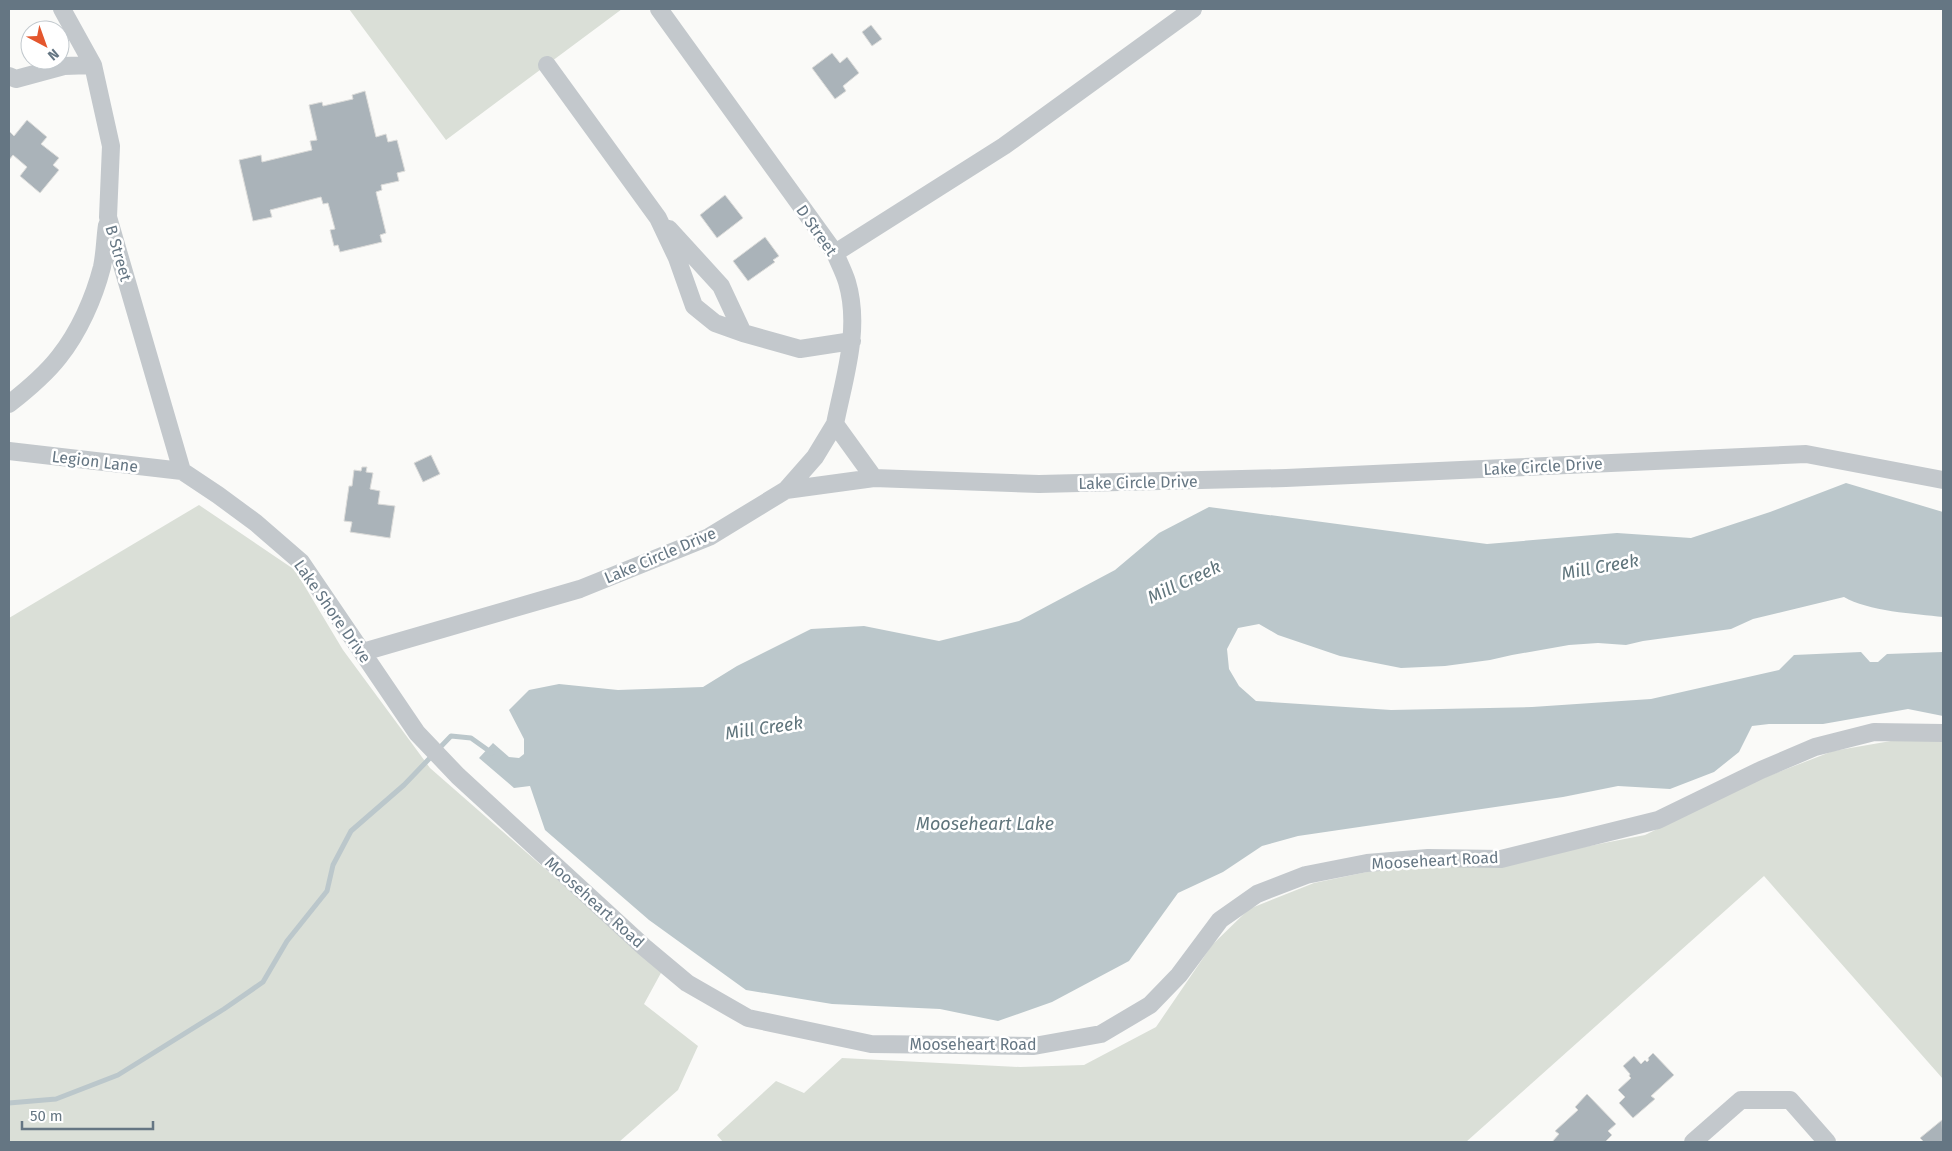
<svg xmlns="http://www.w3.org/2000/svg" width="1952" height="1151" font-family="'Fira Sans',sans-serif">
<style>
.green{fill:#dadfd7}
.water{fill:#bbc7cb}
.lines{fill:none;stroke-linecap:round;stroke-linejoin:round}
.stream{stroke:#bbc7cb;stroke-width:5}
.building{fill:#aab3b9;stroke:#dcdcda}
.minor{stroke:#c3c8cc;stroke-width:18}
.labels{text-anchor:middle;stroke-width:5;stroke-linejoin:round;paint-order:stroke}
.street-label{font-size:16px;fill:#657683;stroke:#fff}
.water-label{font-size:18px;font-style:italic;fill:#60757c;stroke:#fff}
</style>
<rect width="100%" height="100%" fill="#fafaf8"/>
<path class="green" d="M 349,9 L 622,9 L 446,140 Z
M 199,505 L 295,570 L 343,650 L 430,768 L 662,971 L 644,1004 L 698,1046 L 678,1090 L 619,1142 L 9,1142 L 9,618 Z
M 1914,737 L 1943,742 L 1943,1079 L 1764,876 L 1466,1142 L 723,1142 L 717,1135 L 776,1081 L 804,1093 L 842,1058 L 1020,1067 L 1084,1065 L 1156,1027 L 1212,945 L 1249,909 L 1314,883 L 1386,868 L 1512,861 L 1645,835 L 1753,782 L 1833,751 Z"/>
<path class="water" d="M 1846,483 L 1943,512 L 1943,617 C 1916,614 1867,611 1844,597 L 1753,619 L 1731,629 L 1643,641 L 1626,645 L 1598,643 L 1569,645 L 1512,655 L 1490,660 L 1445,666 L 1401,668 L 1340,656 L 1278,635 L 1259,624 L 1238,628 L 1227,649 L 1229,669 L 1239,686 L 1256,701 L 1391,710 L 1532,707 L 1651,699 L 1779,670 L 1794,655 L 1861,652 L 1870,662 L 1878,662 L 1887,654 L 1943,652 L 1943,716 L 1908,709 L 1823,724 L 1769,724 L 1752,726 L 1739,752 L 1714,772 L 1670,789 L 1618,786 L 1563,797 L 1298,836 L 1262,846 L 1223,872 L 1178,893 L 1129,961 L 1052,1002 L 998,1021 L 940,1009 L 832,1004 L 746,990 L 649,920 L 545,830 L 530,786 L 514,788 L 479,758 L 493,743 L 509,757 L 519,758 L 524,754 L 524,739 L 509,710 L 529,690 L 559,684 L 618,690 L 703,687 L 737,666 L 811,629 L 864,626 L 939,641 L 1019,621 L 1115,570 L 1159,533 L 1209,507 L 1487,544 L 1617,533 L 1691,538 L 1770,512 Z"/>
<g class="lines">
<path class="stream" d="M 9,1103 L 56,1099 L 118,1075 L 224,1009 L 263,982 L 287,941 L 327,891 L 333,865 L 351,831 L 404,785 L 451,736 L 471,738 L 492,753"/>
</g>
<path class="building" d="M 871,25 L 882,39 L 872,46 L 862,32 Z
M 832,53 L 840,63 L 847,57 L 859,73 L 843,86 L 846,91 L 835,99 L 812,68 Z
M 365,91 L 376,137 L 386,134 L 388,142 L 397,140 L 405,171 L 397,173 L 399,181 L 381,185 L 382,190 L 376,192 L 386,233 L 380,235 L 382,242 L 340,252 L 338,245 L 334,246 L 330,230 L 335,229 L 328,203 L 323,204 L 321,197 L 270,210 L 272,217 L 253,221 L 239,160 L 261,155 L 262,162 L 312,150 L 310,141 L 317,140 L 309,105 L 322,102 L 323,106 L 353,99 L 352,95 Z
M 27,120 L 47,137 L 41,144 L 59,158 L 53,165 L 59,170 L 40,193 L 20,176 L 27,167 L 13,155 L 9,160 L 9,131 L 14,136 Z
M 725,195 L 743,218 L 717,238 L 700,215 Z
M 765,237 L 779,256 L 773,260 L 775,262 L 748,281 L 733,261 Z
M 431,455 L 440,474 L 423,482 L 414,463 Z
M 362,467 L 367,467 L 366,472 L 373,473 L 370,489 L 380,491 L 378,504 L 395,506 L 390,538 L 350,532 L 352,522 L 344,521 L 349,486 L 352,486 L 354,470 L 361,471 Z
M 1653,1053 L 1674,1075 L 1651,1096 L 1655,1099 L 1633,1118 L 1619,1103 L 1625,1097 L 1618,1090 L 1631,1078 L 1629,1076 L 1630,1074 L 1623,1066 L 1634,1056 L 1641,1064 L 1645,1060 L 1647,1062 L 1649,1060 L 1648,1058 Z
M 1587,1094 L 1616,1124 L 1608,1131 L 1612,1135 L 1605,1142 L 1552,1142 L 1559,1134 L 1555,1131 L 1578,1110 L 1575,1107 Z
M 1942,1120 L 1943,1142 L 1924,1142 L 1920,1138 Z"/>
<g class="lines">
<path class="minor" d="M 62,9 L 93,65 L 111,146 L 108,217 L 182,471
M 659,9 L 835,253 C 839,263 844,272 847,282 C 861,329 844,378 835,424 L 874,478
M 547,65 L 658,218 L 677,258 L 694,306 L 715,323 L 743,333 L 800,349 L 852,341
M 9,76 L 16,79 L 64,66 L 93,65
M 669,229 L 721,286 L 743,333
M 835,253 L 1004,146 L 1193,9
M 9,404 C 27,390 45,375 59,357 C 79,332 94,298 102,267 C 105,253 105,238 107,225
M 9,451 L 182,471 L 218,495 L 256,523 L 301,562 L 417,733 L 458,776 L 644,947 L 687,983 L 748,1018 L 871,1044 L 1034,1046 L 1101,1034 L 1150,1005 L 1179,975 L 1220,920 L 1257,894 L 1306,875 L 1367,863 L 1428,858 L 1501,859 L 1658,820 L 1761,770 L 1815,747 L 1874,732 L 1943,733
M 786,490 L 815,457 L 835,424
M 363,652 L 580,589 L 709,537 L 786,490 L 874,478 L 1039,484 L 1286,478 L 1806,454 L 1943,480
M 1693,1142 L 1741,1100 L 1790,1100 L 1827,1142"/>
</g>
<g class="labels">
<g class="street-label">
<text transform="translate(817 230) rotate(55)" y="6">D Street</text>
<text transform="translate(119 253) rotate(74)" y="6">B Street</text>
<text transform="translate(95 461) rotate(7)" y="6">Legion Lane</text>
<text transform="translate(1543 466) rotate(-3)" y="6">Lake Circle Drive</text>
<text transform="translate(1138 482) rotate(-1)" y="6">Lake Circle Drive</text>
<text transform="translate(660 555) rotate(-23)" y="6">Lake Circle Drive</text>
<text transform="translate(333 611) rotate(55)" y="6">Lake Shore Drive</text>
<text transform="translate(1435 860) rotate(-3)" y="6">Mooseheart Road</text>
<text transform="translate(595 902) rotate(42)" y="6">Mooseheart Road</text>
<text x="973" y="1050">Mooseheart Road</text>
</g>
<g class="water-label">
<text transform="translate(1600 567) rotate(-10)" y="6">Mill Creek</text>
<text transform="translate(1184 582) rotate(-25)" y="6">Mill Creek</text>
<text transform="translate(764 728) rotate(-8)" y="6">Mill Creek</text>
<text x="985" y="830">Mooseheart Lake</text>
</g>
</g>
<rect width="1952" height="1151" fill="none" stroke="#657683" stroke-width="20"/>
<g transform="translate(45 45) rotate(139)"><circle r="24" fill="#ffffff" stroke="#c1c8cd"/>
<path d="M0-4L9 19L0 12L-9 19Z" fill="#e4572e"/>
<text y="-8" font-size="14" font-weight="bold" text-anchor="middle" fill="#657683">N</text>
</g>
<path d="M22 1121v8h131v-8" fill="none" stroke="#657683" stroke-width="2.5"/>
<text x="30" y="1121" font-size="15" fill="#657683" stroke="#ffffff" stroke-width="4" paint-order="stroke">50 m</text>
</svg>
